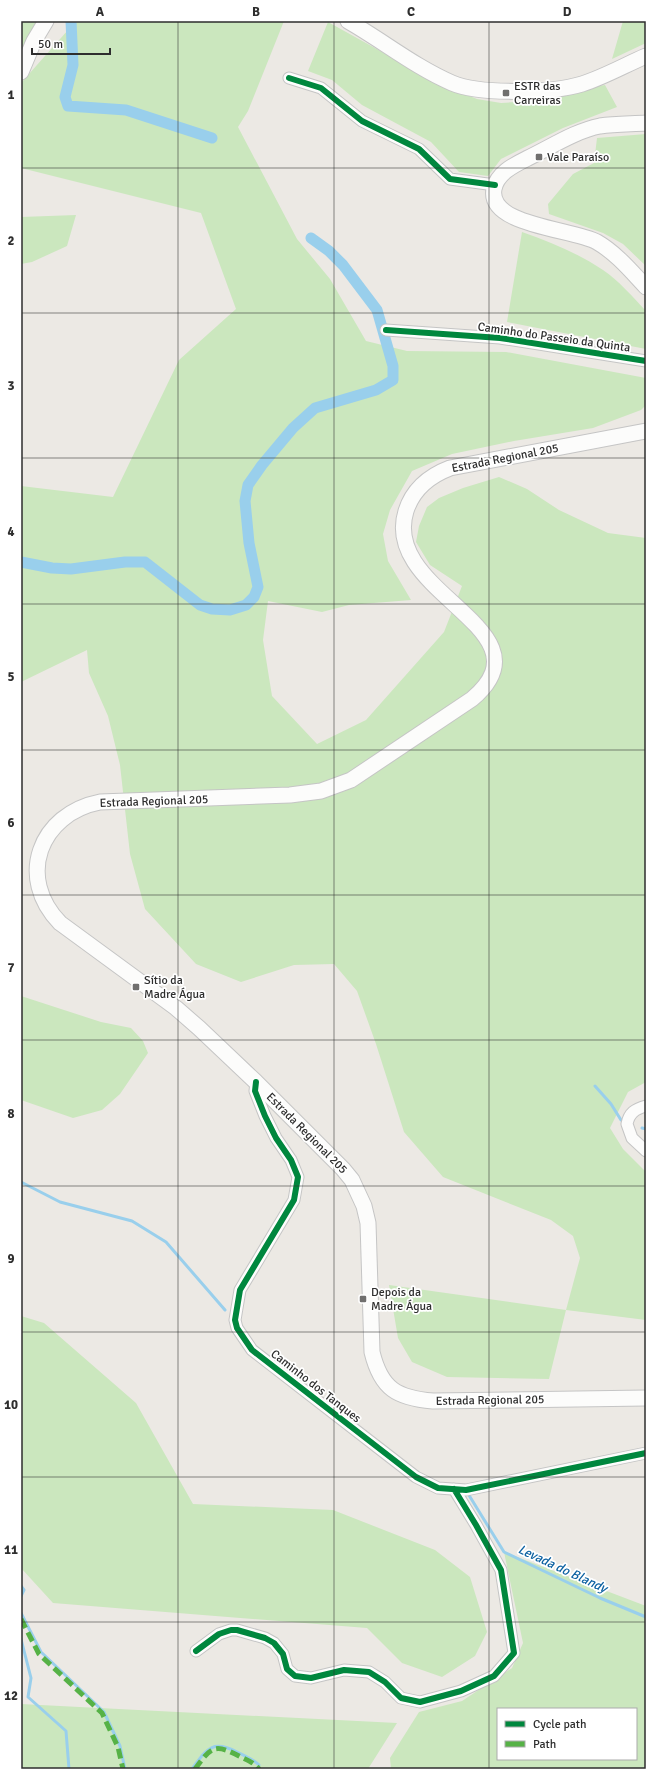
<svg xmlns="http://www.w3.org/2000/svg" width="667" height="1790" font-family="Signika,sans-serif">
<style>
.green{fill:#cbe7be;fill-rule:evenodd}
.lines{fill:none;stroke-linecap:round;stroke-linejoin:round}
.stream{stroke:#99cfec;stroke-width:3}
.canal{stroke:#99cfec;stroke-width:11}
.minor-casing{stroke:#c5c5c5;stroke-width:13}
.secondary-casing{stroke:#c5c5c5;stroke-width:17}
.minor{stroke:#fcfcfb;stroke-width:11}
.secondary{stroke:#fcfcfb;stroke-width:15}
.quiet{stroke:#56b246;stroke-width:5;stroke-dasharray:10 5;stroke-linecap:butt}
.cycleway-casing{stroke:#fff;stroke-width:8}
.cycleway{stroke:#00873e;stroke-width:6}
.grid{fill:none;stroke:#2e2e2e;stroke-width:1;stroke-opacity:0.55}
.poi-dot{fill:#706f6e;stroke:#fff;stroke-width:1.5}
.labels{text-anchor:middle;stroke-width:3.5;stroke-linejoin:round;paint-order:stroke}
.poi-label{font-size:12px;fill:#2e2e2e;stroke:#fff;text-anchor:start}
.street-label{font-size:12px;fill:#2e2e2e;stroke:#fff}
.water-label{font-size:13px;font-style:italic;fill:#0e62a2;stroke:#fff}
.neatline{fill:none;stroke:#2e2e2e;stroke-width:1.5}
.grid-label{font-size:13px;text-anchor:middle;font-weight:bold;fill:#2e2e2e}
</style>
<rect width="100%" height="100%" fill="#ece9e4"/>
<path class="green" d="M 21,21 L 50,21 L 34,41 L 21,50 Z
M 76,21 L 284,21 L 248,111 L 238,127 L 297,239 L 330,279 L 366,341 L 407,351 L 506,352 L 646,378 L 646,405 L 641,410 L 593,428 L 514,441 L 452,454 L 412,471 L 390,510 L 383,534 L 388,561 L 411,600 L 349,605 L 322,612 L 268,601 L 263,640 L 272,696 L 317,744 L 366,720 L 444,632 L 462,586 L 430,565 L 416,542 L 419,526 L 427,507 L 439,498 L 463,488 L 499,477 L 527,489 L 559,510 L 608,533 L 646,538 L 646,1082 L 628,1092 L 610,1128 L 623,1149 L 646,1172 L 646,1320 L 566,1310 L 549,1379 L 447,1377 L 412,1362 L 398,1338 L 389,1285 L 566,1310 L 580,1258 L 573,1236 L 551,1220 L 443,1177 L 404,1132 L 376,1044 L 357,991 L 334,964 L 294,965 L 241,982 L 196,964 L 145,909 L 130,854 L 120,765 L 108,716 L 89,673 L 87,650 L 21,682 L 21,486 L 113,497 L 179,360 L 236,309 L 201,213 L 21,168 L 21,83 Z
M 623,21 L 646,21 L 646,43 L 612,59 Z
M 328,22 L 440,84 L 477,99 L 501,103 L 547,100 L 577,90 L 605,85 L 617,107 L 563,128 L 501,159 L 488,176 L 459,172 L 431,142 L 362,105 L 332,80 L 308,71 Z
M 646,134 L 646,266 L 623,244 L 603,233 L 549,214 L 548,204 L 573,174 L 594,163 L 597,138 Z
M 76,215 L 67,246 L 32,262 L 21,264 L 21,217 Z
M 522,232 C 550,242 578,253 603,270 C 619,281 633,297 646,311 L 646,349 L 507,322 Z
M 21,996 L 101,1022 L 131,1028 L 143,1041 L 148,1053 L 120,1094 L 102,1110 L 73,1118 L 21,1100 Z
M 21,1316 L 44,1323 L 136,1403 L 193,1504 L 333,1510 L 435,1550 L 470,1577 L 487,1632 L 475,1656 L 442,1677 L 402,1663 L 367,1628 L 53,1603 L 21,1568 Z
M 504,1552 L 646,1606 L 646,1769 L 391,1769 L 390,1758 L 419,1712 L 462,1701 L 512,1668 L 523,1643 ZM 498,1709 L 636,1709 L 636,1759 L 498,1759 Z
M 21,1704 L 397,1723 L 368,1769 L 21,1769 Z"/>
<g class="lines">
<path class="stream" d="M 595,1086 L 611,1104 L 621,1120
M 642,1128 L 646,1129
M 21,1182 L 60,1202 L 132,1221 L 166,1242 L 225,1310
M 467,1492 L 504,1552 L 600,1598 L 646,1617
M 21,1586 L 24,1590 L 21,1596
M 21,1613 L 41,1652 L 104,1712 L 120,1746 L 125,1769
M 21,1639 L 31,1678 L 28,1697 L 66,1731 L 69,1769
M 192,1769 C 207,1749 212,1739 237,1752 C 245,1756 253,1759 259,1765"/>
<path class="canal" d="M 71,21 L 73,65 L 65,97 L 68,106 L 126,110 L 212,138
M 21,562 L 52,568 L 71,569 L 125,562 L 145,562 L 200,605 L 212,609 L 230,610 L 246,605 L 254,597 L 258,587 L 249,543 L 245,501 L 248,485 L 262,465 L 293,428 L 315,408 L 376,390 L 393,380 L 393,366 L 377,310 L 343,265 L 329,251 L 311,238"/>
<g class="minor-casing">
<path id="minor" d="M 289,78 L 321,88 L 362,121 L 419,149 L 450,179 L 495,185
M 386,330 L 500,338 L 646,361
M 256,1082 L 255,1091 L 265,1116 L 276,1138 L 291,1160 L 298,1177 L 294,1200 L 240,1290 L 235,1320 L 237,1328 L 252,1350 L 416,1477 L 438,1488 L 466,1490 L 646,1453
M 646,1106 C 635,1109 629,1113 627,1124 L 632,1138 L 646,1151
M 196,1651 L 219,1634 L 231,1630 L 237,1630 L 265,1638 L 274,1643 L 283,1654 L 287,1669 L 295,1676 L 311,1678 L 344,1670 L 369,1672 L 385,1682 L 401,1698 L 420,1702 L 461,1691 L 494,1676 L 514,1653 L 501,1570 L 476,1525 L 454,1489"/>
</g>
<g class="secondary-casing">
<path id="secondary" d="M 348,21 C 383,41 415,67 452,83 C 480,95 553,93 582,84 C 604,77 625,65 646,56
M 21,72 L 34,41 L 46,21
M 646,123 C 631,124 615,124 600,126 C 575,131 551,147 528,158 C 514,165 497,173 494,189 C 487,226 574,229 597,242 C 616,253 631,271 646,287
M 646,431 L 450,468 C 429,476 413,489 406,511 C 380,594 555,629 472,699 L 351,780 L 321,791 L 290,795 L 100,802 C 39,814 16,878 60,923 L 176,1008 L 199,1028 L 256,1082 L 343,1169 L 352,1180 L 364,1206 L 368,1223 L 372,1352 C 381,1389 397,1398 433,1401 L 646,1398"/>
</g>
<use href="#minor" class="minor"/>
<use href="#secondary" class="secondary"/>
<path class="quiet" d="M 21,1619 L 39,1654 L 102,1713 L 118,1747 L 123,1769
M 195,1769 C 212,1746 214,1743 241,1757 C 247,1760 255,1763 259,1769"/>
<g class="cycleway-casing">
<path id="cycleway" d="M 289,78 L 321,88 L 362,121 L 419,149 L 450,179 L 495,185
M 386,330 L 500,338 L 646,361
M 256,1082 L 255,1091 L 265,1116 L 276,1138 L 291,1160 L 298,1177 L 294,1200 L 240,1290 L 235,1320 L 237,1328 L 252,1350 L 416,1477 L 438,1488 L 466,1490 L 646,1453
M 196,1651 L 219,1634 L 231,1630 L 237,1630 L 265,1638 L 274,1643 L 283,1654 L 287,1669 L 295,1676 L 311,1678 L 344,1670 L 369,1672 L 385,1682 L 401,1698 L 420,1702 L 461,1691 L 494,1676 L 514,1653 L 501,1570 L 476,1525 L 454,1489"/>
</g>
<use href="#cycleway" class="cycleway"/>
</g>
<path class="grid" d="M 178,21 L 178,1769M 334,21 L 334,1769M 489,21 L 489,1769M 21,168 L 646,168M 21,313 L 646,313M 21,458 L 646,458M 21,604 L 646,604M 21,750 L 646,750M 21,895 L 646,895M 21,1040 L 646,1040M 21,1186 L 646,1186M 21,1332 L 646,1332M 21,1477 L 646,1477M 21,1622 L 646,1622"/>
<g class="poi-dot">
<rect x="502" y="89" width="8" height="8" rx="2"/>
<rect x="535" y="153" width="8" height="8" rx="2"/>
<rect x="132" y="983" width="8" height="8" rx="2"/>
<rect x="359" y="1295" width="8" height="8" rx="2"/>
</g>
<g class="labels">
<g class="poi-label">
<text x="514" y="90">ESTR das<tspan x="514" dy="14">Carreiras</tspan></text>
<text x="547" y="161">Vale Paraíso</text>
<text x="144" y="984">Sítio da<tspan x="144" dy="14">Madre Água</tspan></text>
<text x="371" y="1296">Depois da<tspan x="371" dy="14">Madre Água</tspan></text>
</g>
<g class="street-label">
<text transform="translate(554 337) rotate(8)" y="4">Caminho do Passeio da Quinta</text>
<text transform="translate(505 458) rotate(-11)" y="4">Estrada Regional 205</text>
<text transform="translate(154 801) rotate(-2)" y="4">Estrada Regional 205</text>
<text transform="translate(307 1133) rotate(45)" y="4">Estrada Regional 205</text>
<text transform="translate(316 1386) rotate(38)" y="4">Caminho dos Tanques</text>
<text transform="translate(490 1400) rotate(-1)" y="4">Estrada Regional 205</text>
</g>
<g class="water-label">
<text transform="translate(563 1568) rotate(25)" y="5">Levada do Blandy</text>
</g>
</g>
<rect width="667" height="1790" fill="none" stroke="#ffffff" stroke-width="44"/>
<rect x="497" y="1708" width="140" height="52" fill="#ffffff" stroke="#ababab"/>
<rect x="505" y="1721" width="20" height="6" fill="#00873e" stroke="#ababab"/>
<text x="533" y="1728" font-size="12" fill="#2e2e2e">Cycle path</text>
<rect x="505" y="1741" width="20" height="6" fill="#56b246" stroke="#ababab"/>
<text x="533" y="1748" font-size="12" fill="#2e2e2e">Path</text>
<path d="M32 48v6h78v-6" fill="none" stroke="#2e2e2e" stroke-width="2"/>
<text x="38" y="48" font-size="12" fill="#2e2e2e" stroke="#ffffff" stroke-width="3" paint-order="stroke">50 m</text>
<rect x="22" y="22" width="623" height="1746" class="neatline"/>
<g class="grid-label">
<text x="100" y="16">A</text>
<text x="256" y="16">B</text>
<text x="411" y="16">C</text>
<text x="567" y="16">D</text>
<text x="11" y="99">1</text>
<text x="11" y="245">2</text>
<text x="11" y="390">3</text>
<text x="11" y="536">4</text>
<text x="11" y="681">5</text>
<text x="11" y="827">6</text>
<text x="11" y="972">7</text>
<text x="11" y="1118">8</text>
<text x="11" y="1263">9</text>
<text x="11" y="1409">10</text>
<text x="11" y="1554">11</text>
<text x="11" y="1700">12</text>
</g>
</svg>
